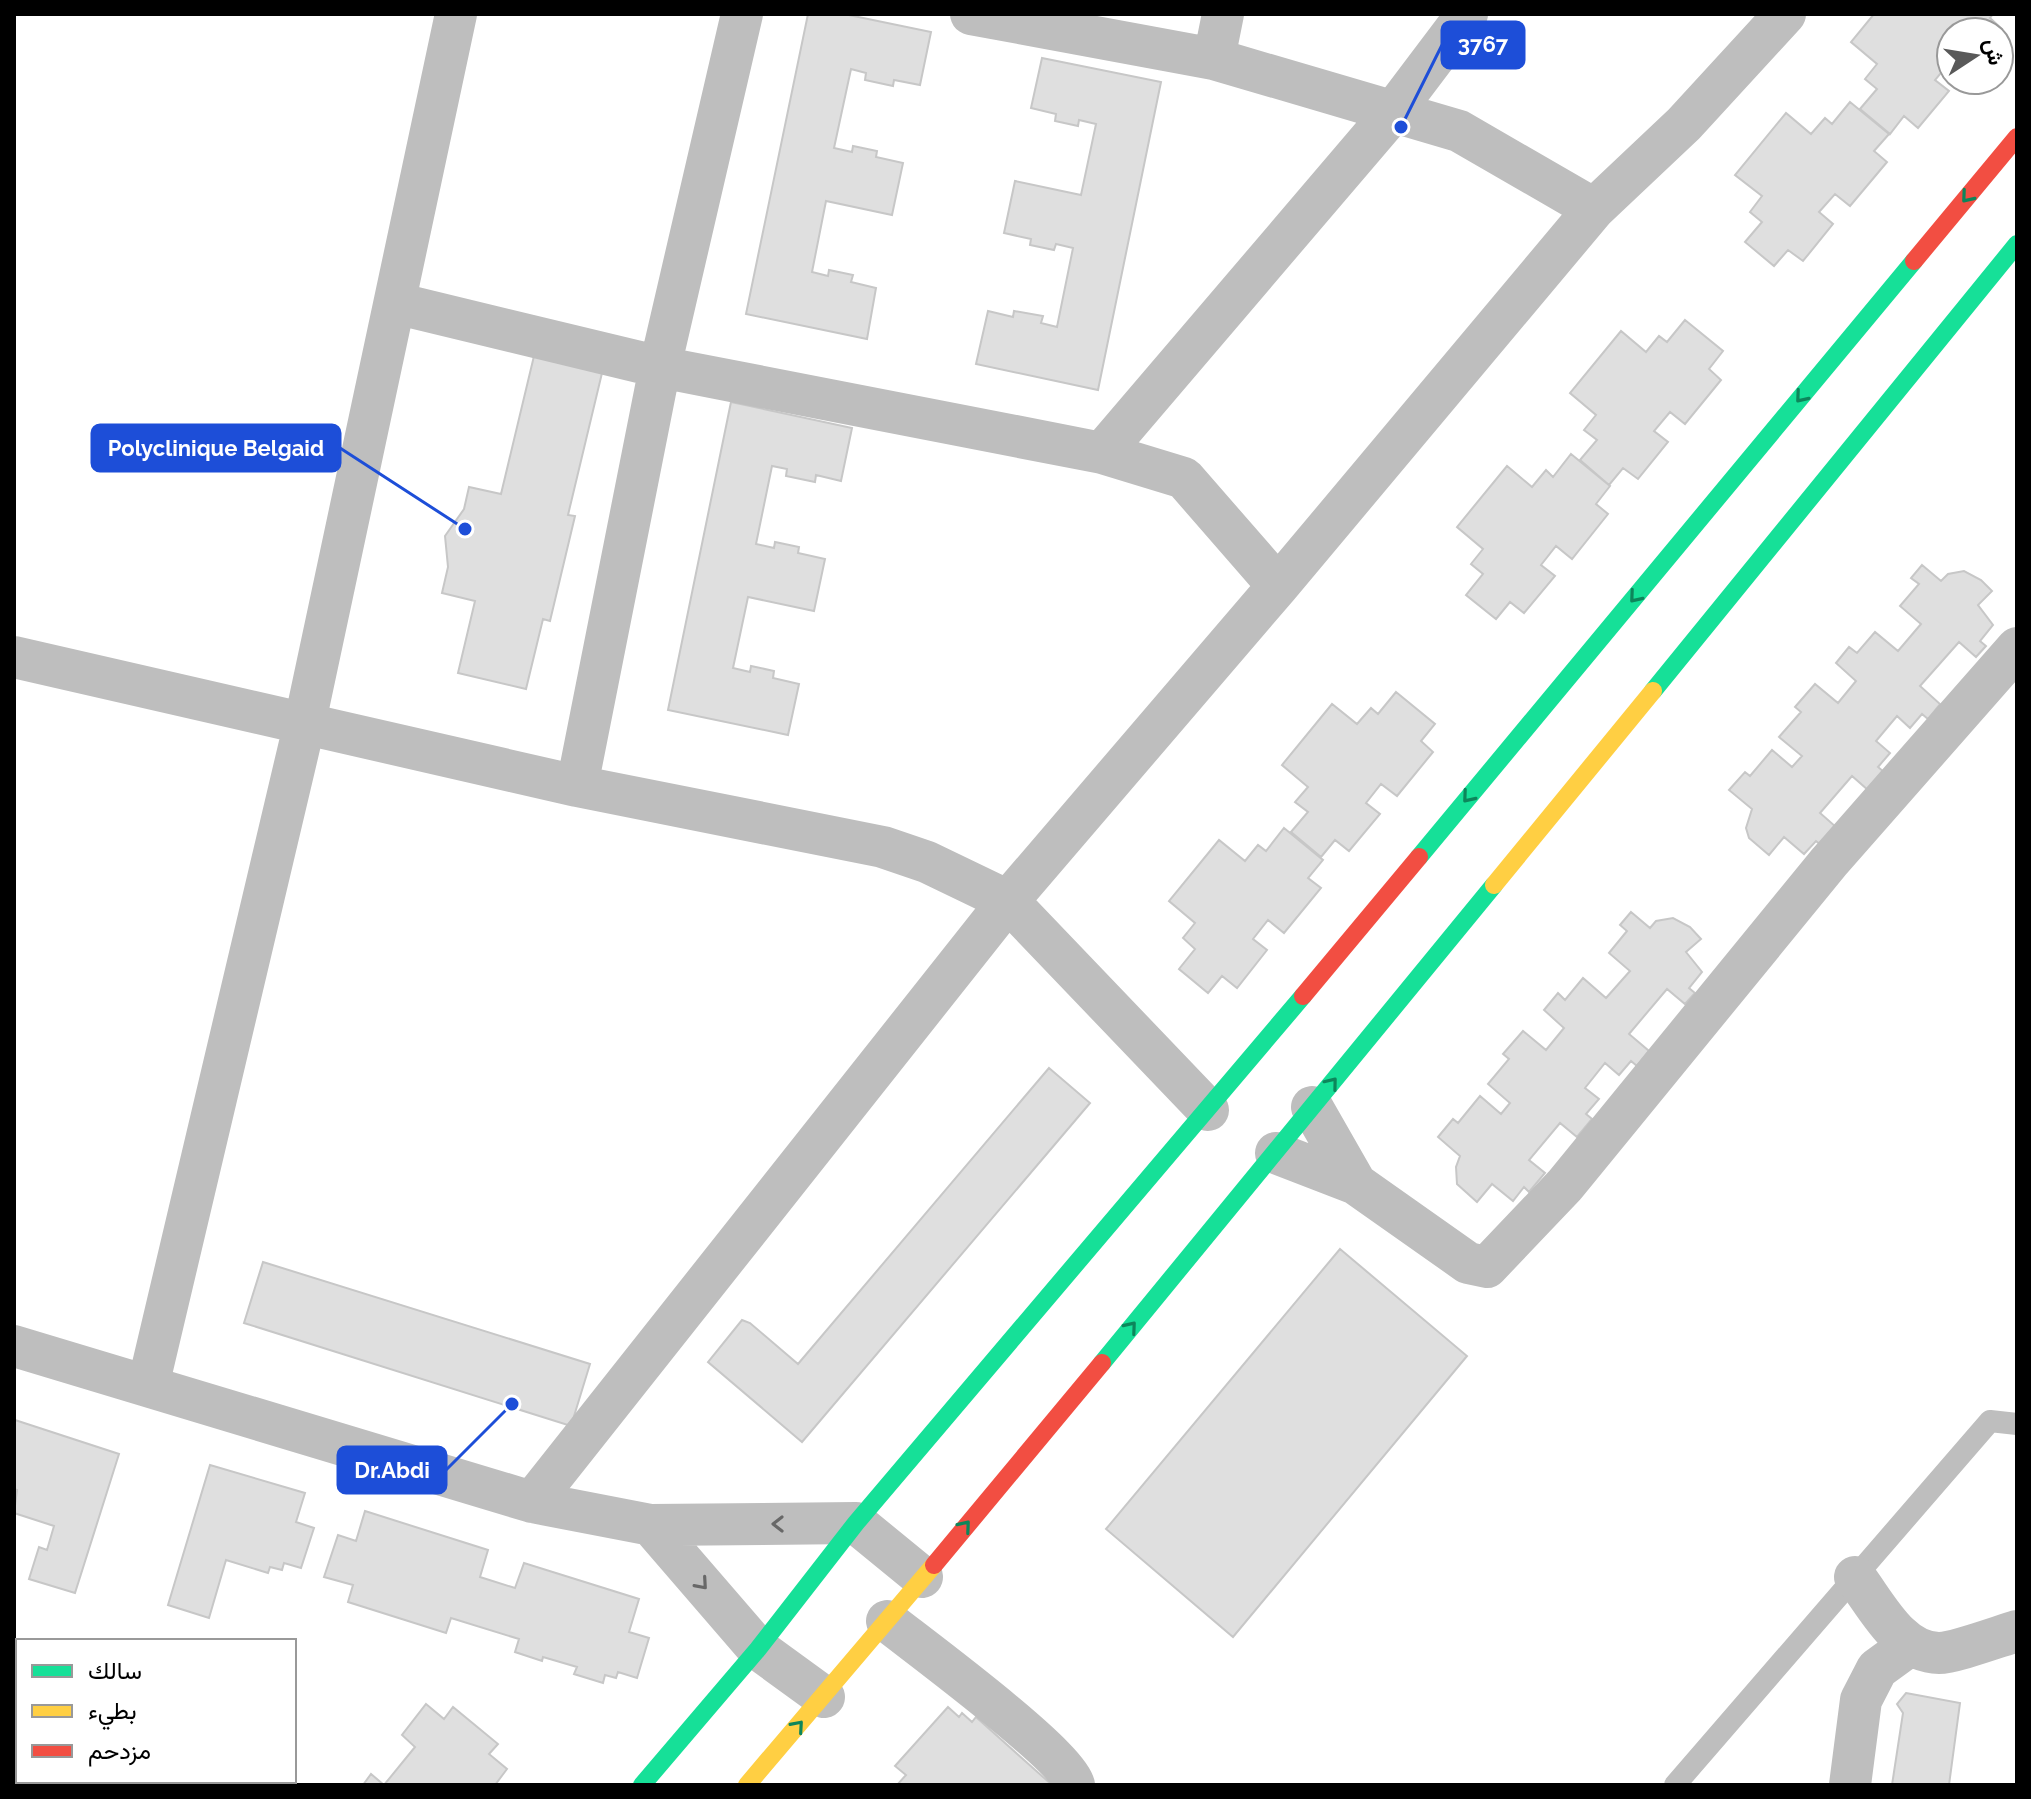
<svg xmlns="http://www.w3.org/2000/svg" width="2031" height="1799" font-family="Raleway,Vazirmatn,sans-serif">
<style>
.building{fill:#dfdfdf;stroke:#c7c7c7;stroke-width:2}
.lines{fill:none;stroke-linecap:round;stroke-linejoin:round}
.lane{stroke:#bebebe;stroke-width:22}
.street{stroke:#bebebe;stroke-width:42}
.fast{stroke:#16e098;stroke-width:18}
.slow{stroke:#ffcf43;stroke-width:18}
.jam{stroke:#f24e42;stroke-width:18}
.oneway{stroke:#0d865b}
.oneway2{stroke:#686868}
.leader{fill:none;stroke:#1d4ed8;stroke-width:3}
.callout-dot{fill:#1d4ed8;stroke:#fff;stroke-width:3}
.callout{fill:#1d4ed8;stroke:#1d4ed8;stroke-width:3}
.callout-label{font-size:22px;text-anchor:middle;font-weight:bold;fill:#fff}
</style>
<rect width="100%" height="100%" fill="#fff"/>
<path class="building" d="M 808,14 L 844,14 L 931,32 L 920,85 L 894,80 L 893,86 L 865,80 L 866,73 L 851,69 L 834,148 L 852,152 L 853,146 L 877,151 L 876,157 L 903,163 L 892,215 L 826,201 L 812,272 L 828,276 L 829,270 L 853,275 L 851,282 L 876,288 L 867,339 L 746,314 Z
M 1874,14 L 1993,14 L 1990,18 L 2002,29 L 1999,32 L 1951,32 L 1951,61 L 1935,80 L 1949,91 L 1918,128 L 1904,116 L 1890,134 L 1860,109 L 1877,89 L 1865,79 L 1877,64 L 1851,42 Z
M 1042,58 L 1161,82 L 1098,390 L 976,364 L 988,311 L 1013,317 L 1014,311 L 1043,316 L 1041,323 L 1057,327 L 1073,248 L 1056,244 L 1054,250 L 1030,245 L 1031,239 L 1004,233 L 1015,181 L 1081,195 L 1096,124 L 1079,120 L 1078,126 L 1055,121 L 1056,114 L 1031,108 Z
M 1850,102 L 1889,134 L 1874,151 L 1887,162 L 1850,206 L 1835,194 L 1819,212 L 1833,224 L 1803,261 L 1788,250 L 1774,266 L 1745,242 L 1762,222 L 1750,212 L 1762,196 L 1735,175 L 1786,113 L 1811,134 L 1825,118 L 1832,124 Z
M 1685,320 L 1723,351 L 1709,369 L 1721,380 L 1685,424 L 1670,412 L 1654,431 L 1668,442 L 1638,479 L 1623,468 L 1609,485 L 1580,460 L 1597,440 L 1584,430 L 1596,415 L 1570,393 L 1621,331 L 1646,352 L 1659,336 L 1667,342 Z
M 534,356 L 602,373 L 568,515 L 575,516 L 550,621 L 543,619 L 526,689 L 458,673 L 475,601 L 442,593 L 448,567 L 445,536 L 464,509 L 469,487 L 501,494 Z
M 731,402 L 852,428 L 841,481 L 816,475 L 815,482 L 786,476 L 787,469 L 772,466 L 756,544 L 774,548 L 775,542 L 799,547 L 798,553 L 825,559 L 814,611 L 748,597 L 733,668 L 750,672 L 751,666 L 774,671 L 773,678 L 799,684 L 788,735 L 668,710 Z
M 1571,454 L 1610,486 L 1596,504 L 1608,514 L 1572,559 L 1556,546 L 1541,565 L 1555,576 L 1524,613 L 1510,602 L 1496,619 L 1466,595 L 1483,574 L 1471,564 L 1483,549 L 1457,527 L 1507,466 L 1532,487 L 1546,470 L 1553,477 Z
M 1922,565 L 1941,581 L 1948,574 L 1964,571 L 1981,580 L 1992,591 L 1978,605 L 1993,625 L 1980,641 L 1986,646 L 1976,657 L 1959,642 L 1920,686 L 1940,704 L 1928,719 L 1922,714 L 1910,728 L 1897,716 L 1876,741 L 1890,753 L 1878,767 L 1884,772 L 1868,790 L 1852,776 L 1820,813 L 1836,827 L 1821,845 L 1816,841 L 1804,854 L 1784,837 L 1769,855 L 1749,838 L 1746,828 L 1752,809 L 1729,790 L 1745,772 L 1750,776 L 1772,750 L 1792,767 L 1802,756 L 1779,737 L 1801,712 L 1795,707 L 1815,684 L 1838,703 L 1856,681 L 1836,663 L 1849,647 L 1857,653 L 1875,632 L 1898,651 L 1921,624 L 1900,606 L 1919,584 L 1911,578 Z
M 1396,692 L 1435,724 L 1421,741 L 1433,752 L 1397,796 L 1381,784 L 1366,803 L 1380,814 L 1349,851 L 1335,840 L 1321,857 L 1291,832 L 1308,812 L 1295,802 L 1308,787 L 1282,765 L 1332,704 L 1357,724 L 1371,708 L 1378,714 Z
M 1284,828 L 1323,860 L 1308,878 L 1321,888 L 1284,933 L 1268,920 L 1253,939 L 1267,950 L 1237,988 L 1222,976 L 1208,993 L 1179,969 L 1195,949 L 1183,938 L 1195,923 L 1169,901 L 1219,840 L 1245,861 L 1258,845 L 1266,851 Z
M 1631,912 L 1650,928 L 1656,921 L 1673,918 L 1690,927 L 1701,939 L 1686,952 L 1702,972 L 1689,988 L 1695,993 L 1685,1004 L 1667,989 L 1629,1034 L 1649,1051 L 1637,1066 L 1631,1061 L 1619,1075 L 1605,1063 L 1585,1088 L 1599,1099 L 1586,1114 L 1592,1119 L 1577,1137 L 1560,1123 L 1529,1160 L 1545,1173 L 1529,1192 L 1524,1187 L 1513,1201 L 1492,1184 L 1477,1202 L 1457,1184 L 1456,1167 L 1460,1156 L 1438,1137 L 1453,1119 L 1458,1123 L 1480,1096 L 1501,1114 L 1510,1103 L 1488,1084 L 1509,1059 L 1503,1054 L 1523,1031 L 1546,1050 L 1564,1028 L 1544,1010 L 1558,993 L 1565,1000 L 1583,978 L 1606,998 L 1630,971 L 1609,953 L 1627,931 L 1620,925 Z
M 1049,1068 L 1090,1103 L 802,1442 L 708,1362 L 742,1320 L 750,1323 L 798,1364 Z
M 1340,1249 L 1467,1356 L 1233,1637 L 1106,1529 Z
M 263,1262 L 590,1364 L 571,1426 L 244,1323 Z
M 15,1420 L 119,1454 L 75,1593 L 29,1579 L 39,1547 L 47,1550 L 54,1526 L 14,1513 L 17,1490 L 14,1489 Z
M 210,1465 L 305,1493 L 296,1522 L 314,1528 L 301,1568 L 284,1563 L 282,1570 L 270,1567 L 268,1573 L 226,1560 L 209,1618 L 168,1605 Z
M 365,1511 L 488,1550 L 480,1577 L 515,1588 L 524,1563 L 639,1599 L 629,1632 L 649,1638 L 637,1678 L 618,1672 L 616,1678 L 605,1675 L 603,1683 L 574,1674 L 577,1667 L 543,1657 L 542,1661 L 515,1652 L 519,1639 L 451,1618 L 446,1633 L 348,1602 L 353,1585 L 324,1577 L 338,1535 L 356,1541 Z
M 1906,1693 L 1960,1703 L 1949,1785 L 1892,1785 L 1903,1713 L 1897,1704 Z
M 426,1704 L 444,1719 L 453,1707 L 498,1744 L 489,1754 L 507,1769 L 495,1785 L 363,1785 L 371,1774 L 384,1785 L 415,1747 L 402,1735 Z
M 948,1707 L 959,1717 L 962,1713 L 972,1722 L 976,1717 L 1052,1785 L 897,1785 L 906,1775 L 895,1766 Z"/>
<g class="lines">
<path class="lane" d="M 1675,1785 L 1990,1421 L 2017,1424"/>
<path class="street" d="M 971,14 L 1214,59 L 1459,131 L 1594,209
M 1214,59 L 1223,14
M 395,303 L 660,367 L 1102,453 L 1184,478 L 1278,586
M 1102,453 L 1393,112 L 1467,14
M 14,657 L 577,786 L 883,847 L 927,862 L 1008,901 L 1208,1110
M 577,786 L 660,367 L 742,14
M 1312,1107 L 1356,1184
M 1276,1153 L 1356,1184 L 1468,1263 L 1487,1267 L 1565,1185 L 1829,862 L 2017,648
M 14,1346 L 532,1502 L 651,1525 L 856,1523 L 922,1577
M 148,1386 L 305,722 L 456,14
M 532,1502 L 1008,901 L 1278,586 L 1594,209 L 1684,124 L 1785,14
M 651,1525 L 758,1649 L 824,1697
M 1855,1577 C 1876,1604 1899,1653 1939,1653 C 1954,1653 2000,1636 2017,1631
M 887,1621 C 920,1647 1067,1755 1074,1785
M 1850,1785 L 1861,1700 L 1877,1669 L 1910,1645"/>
<path class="fast" d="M 1653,691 L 2017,244
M 1419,857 L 1914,261
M 1102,1363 L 1494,885
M 642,1785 L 758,1649 L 856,1523 L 1303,996"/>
<path class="slow" d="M 1494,885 L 1653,691
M 747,1785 L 934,1565"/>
<path class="jam" d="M 1914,261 L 2017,137
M 1303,996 L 1419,857
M 934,1565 L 1102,1363"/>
</g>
<defs><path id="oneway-chevron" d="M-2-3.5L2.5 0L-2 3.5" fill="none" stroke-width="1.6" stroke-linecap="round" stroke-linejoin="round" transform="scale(2)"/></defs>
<g class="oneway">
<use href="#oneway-chevron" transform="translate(1967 197) rotate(130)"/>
<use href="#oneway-chevron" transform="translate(1801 397) rotate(130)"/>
<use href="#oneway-chevron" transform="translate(1635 597) rotate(130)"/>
<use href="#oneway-chevron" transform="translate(1468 797) rotate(130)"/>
<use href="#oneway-chevron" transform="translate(1332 1083) rotate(-51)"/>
<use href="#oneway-chevron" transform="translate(1131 1327) rotate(-50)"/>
<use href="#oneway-chevron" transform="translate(965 1526) rotate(-50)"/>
<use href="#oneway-chevron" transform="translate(798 1726) rotate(-49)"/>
</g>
<g class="oneway2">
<use href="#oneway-chevron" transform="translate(778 1524) rotate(180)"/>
<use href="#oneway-chevron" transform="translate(702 1584) rotate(49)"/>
</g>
<path class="leader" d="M1401 127L1442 45M465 529L340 448M512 1404L446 1470"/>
<g class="callout-dot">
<circle cx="1401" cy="127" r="8"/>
<circle cx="465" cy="529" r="8"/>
<circle cx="512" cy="1404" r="8"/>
</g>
<g class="callout">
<rect x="1442" y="22" width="82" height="46" rx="8"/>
<rect x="92" y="425" width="248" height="46" rx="8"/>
<rect x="338" y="1447" width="108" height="46" rx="8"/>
</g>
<g class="callout-label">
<text x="1483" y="52">3767</text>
<text x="216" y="456">Polyclinique Belgaid</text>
<text x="392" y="1478">Dr.Abdi</text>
</g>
<rect width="2031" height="1799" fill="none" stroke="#000000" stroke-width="32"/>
<rect x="16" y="1639" width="280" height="144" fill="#ffffff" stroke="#999999" stroke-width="2"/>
<rect x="32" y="1665" width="40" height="12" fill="#16e098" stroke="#999999" stroke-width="2"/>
<text x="88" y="1679" font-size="24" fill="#000000">سالك</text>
<rect x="32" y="1705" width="40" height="12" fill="#ffcf43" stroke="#999999" stroke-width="2"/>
<text x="88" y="1719" font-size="24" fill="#000000">بطيء</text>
<rect x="32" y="1745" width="40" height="12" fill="#f24e42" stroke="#999999" stroke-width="2"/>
<text x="88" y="1759" font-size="24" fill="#000000">مزدحم</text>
<g transform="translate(1975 56) rotate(78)"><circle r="38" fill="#ffffff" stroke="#999999" stroke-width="2"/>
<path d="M0-6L14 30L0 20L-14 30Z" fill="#595959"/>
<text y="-12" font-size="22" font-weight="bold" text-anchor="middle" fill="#000000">ش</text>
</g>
</svg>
